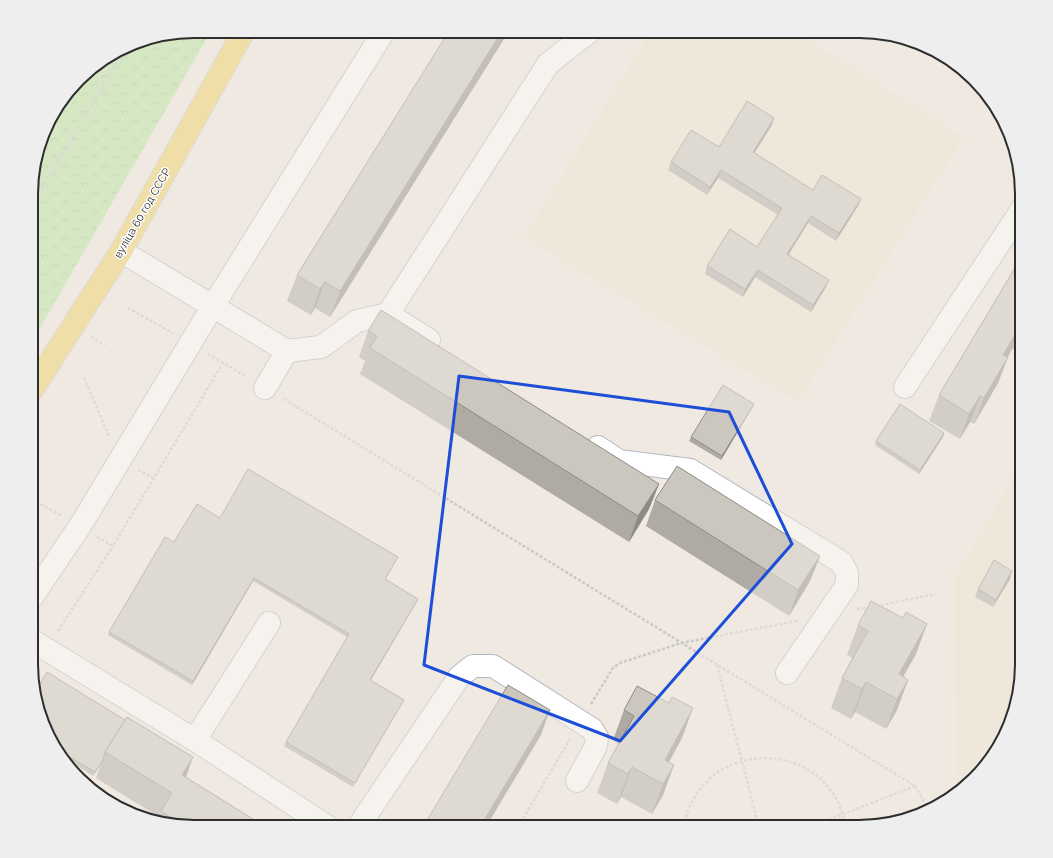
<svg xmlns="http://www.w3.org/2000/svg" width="1053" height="858" font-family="Raleway,sans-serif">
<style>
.education{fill:#f0e6d1}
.park{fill:url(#park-crowns)}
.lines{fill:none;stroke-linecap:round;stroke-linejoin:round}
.minor-casing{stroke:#b4b7c1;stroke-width:24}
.major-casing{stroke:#c9c9c9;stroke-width:24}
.path{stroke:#c9c9c9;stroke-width:2.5;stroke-dasharray:3 2;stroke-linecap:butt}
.minor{stroke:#fff;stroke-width:22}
.major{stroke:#f2d163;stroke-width:22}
.wall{fill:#afaba4}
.shaded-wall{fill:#8e8b86}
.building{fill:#cbc7bf;stroke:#8e8b86}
.marked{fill:none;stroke:#1d4ed8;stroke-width:3;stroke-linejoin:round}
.labels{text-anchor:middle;stroke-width:3;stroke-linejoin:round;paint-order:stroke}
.street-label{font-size:11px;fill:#2e2e2e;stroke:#fff}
.rim{fill:none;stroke:#2e2e2e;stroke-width:2}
</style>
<defs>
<pattern id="park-crowns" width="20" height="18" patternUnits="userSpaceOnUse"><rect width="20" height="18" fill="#b6e59e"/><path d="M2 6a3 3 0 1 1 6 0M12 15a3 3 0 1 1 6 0" fill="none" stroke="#9dc588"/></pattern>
</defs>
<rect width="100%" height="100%" fill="#efe9e1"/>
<path class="education" d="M 651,31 L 794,31 L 964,137 L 798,402 L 524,237 Z
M 1022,463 L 1022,675 L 1005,736 L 974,779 L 957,790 L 954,578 Z"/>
<path class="park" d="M 194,31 L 211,31 L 32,342 L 32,173 L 53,113 L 87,71 L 142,40 Z"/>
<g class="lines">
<g class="minor-casing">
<path id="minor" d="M 121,251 L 287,351 L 321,347 L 357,321 L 388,314 L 429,340
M 388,314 L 548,64 L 590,31
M 905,387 L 1022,209
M 265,388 L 287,351
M 598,447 L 619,461 L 690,470 L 841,562 L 847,573 L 847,585 L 787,673
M 32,597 L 80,526 L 213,306 L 384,31
M 31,640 L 195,740 L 328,827
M 195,740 L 269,623
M 358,827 L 459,677 L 473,666 L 493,666 L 592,729 L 597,737 L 596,746 L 577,781"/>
</g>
<g class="major-casing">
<path id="major" d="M 32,390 L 121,251 L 244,31"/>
</g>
<path class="path" d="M 32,207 L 124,50
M 128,308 L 173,333
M 91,337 L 105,345
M 208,354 L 247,377
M 84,378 L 109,436
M 284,399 L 915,786 L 929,810
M 138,470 L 153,478
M 32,499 L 62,516
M 97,537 L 113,546 L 223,363
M 876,606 L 936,594
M 857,609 L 869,607
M 58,631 L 113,546
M 717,665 L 759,827
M 31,673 L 35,667
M 591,704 L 613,668 L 620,663 L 681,643 L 797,621
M 518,827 L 570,739
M 684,827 C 686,811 694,795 705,784 C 709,780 712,776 716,773 C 720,770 725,768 729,766 C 778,743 839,772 845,827
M 810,827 L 915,786"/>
<use href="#minor" class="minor"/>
<use href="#major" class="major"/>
</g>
<path class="wall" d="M 449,31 L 509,31 L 330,317 L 315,308 L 311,315 L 287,301 L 297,275 Z
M 772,125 L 754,153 L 813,190 L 858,206 L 836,241 L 808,223 L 789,255 L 826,287 L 811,312 L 755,277 L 743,297 L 705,274 L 707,266 L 757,247 L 778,215 L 718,178 L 707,195 L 668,170 L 671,162 L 719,147 Z
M 1022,256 L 1022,344 L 1017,352 L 1012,349 L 1008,357 L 998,383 L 974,424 L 970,422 L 960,439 L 929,421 L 939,395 Z
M 368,331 L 659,484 L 649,509 L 629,542 L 360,374 L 365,361 L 359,357 Z
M 752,408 L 721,460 L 689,441 L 691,437 Z
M 943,437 L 919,474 L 875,445 L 876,441 Z
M 655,500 L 820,556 L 810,581 L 789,616 L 646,526 Z
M 174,542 L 396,561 L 385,580 L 416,603 L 371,680 L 404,700 L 402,703 L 353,787 L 284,746 L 286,742 L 347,637 L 253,581 L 192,685 L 108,635 L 109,632 Z
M 1010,579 L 993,607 L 975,597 L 978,589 Z
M 858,625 L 916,654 L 903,677 L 908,680 L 897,710 L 886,729 L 855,712 L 851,719 L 831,708 L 842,678 L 852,658 L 847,655 Z
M 36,690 L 186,777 L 266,827 L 184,827 L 158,821 L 159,817 L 96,778 L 101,764 L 93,776 L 68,760 Z
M 624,710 L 682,738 L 669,762 L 663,795 L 652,814 L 621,797 L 617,804 L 597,793 L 608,763 L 618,744 L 613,740 Z"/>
<path class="shaded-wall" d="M 502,31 L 509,31 L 330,317 L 340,291 Z
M 774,118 L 772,125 L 750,160 L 753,152 Z
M 721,170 L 718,178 L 707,195 L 710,187 Z
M 861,199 L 858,206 L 836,241 L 839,233 Z
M 811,216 L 808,223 L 784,261 L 787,254 Z
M 758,270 L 755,277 L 743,297 L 745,289 Z
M 829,280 L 826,287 L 811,312 L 813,305 Z
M 325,282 L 315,308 L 311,315 L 320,289 Z
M 1022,323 L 1012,349 L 994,381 L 1003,355 Z
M 1022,340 L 1022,344 L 1017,352 Z
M 1008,357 L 998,383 L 974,424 L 984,398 Z
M 980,396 L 970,422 L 960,439 L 969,414 Z
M 754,404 L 752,408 L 721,460 L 722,456 Z
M 944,433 L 943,437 L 919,474 L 920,470 Z
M 659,484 L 649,509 L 629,542 L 638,516 Z
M 820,556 L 810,581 L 789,616 L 798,590 Z
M 1012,571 L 1010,579 L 993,607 L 996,600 Z
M 254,578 L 253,581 L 192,685 L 193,681 Z
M 418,599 L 416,603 L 369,683 L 370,680 Z
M 927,624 L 916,654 L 892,696 L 899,674 Z
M 908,680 L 897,710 L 886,729 L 897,699 Z
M 866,682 L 855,712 L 851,719 L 862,689 Z
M 693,708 L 682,738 L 658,782 L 665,760 Z
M 550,710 L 541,735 L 486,827 L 480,827 Z
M 193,757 L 184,783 L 182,775 Z
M 103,760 L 101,764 L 93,776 L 95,772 Z
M 674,765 L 663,795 L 652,814 L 663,784 Z
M 632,767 L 621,797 L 617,804 L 628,774 Z"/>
<path class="building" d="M 449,31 L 502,31 L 340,291 L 325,282 L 320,289 L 297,275 Z
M 747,101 L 774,118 L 753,152 L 813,190 L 822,175 L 861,199 L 839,233 L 811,216 L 787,254 L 829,280 L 813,305 L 758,270 L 745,289 L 707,266 L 730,229 L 757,247 L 782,208 L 721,170 L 710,187 L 671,162 L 691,130 L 719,147 Z
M 1022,256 L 1022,323 L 1003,355 L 1008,357 L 984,398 L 980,396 L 969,414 L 939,395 Z
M 381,310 L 659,484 L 638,516 L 370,348 L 377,336 L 368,331 Z
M 723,385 L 754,404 L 722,456 L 691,437 Z
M 900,404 L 944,433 L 920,470 L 876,441 Z
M 677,466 L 820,556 L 798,590 L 655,500 Z
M 248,469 L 398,557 L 385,579 L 418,599 L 370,680 L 404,700 L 355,783 L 286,742 L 349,634 L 254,578 L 193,681 L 109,632 L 165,537 L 174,542 L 197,504 L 220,518 Z
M 994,560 L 1012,571 L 996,600 L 978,589 Z
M 871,601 L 903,618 L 906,612 L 927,624 L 899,674 L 908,680 L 897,699 L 866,682 L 862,689 L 842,678 L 868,631 L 858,625 Z
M 47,672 L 125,720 L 105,752 L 103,760 L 95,772 L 70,757 L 66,762 L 48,736 L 36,690 Z
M 508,685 L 550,710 L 480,827 L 423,827 Z
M 637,686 L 669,703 L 672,697 L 693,708 L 665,760 L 674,765 L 663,784 L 632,767 L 628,774 L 608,763 L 634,716 L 624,710 Z
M 127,717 L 193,757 L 182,775 L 266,827 L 186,827 L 161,811 L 172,793 L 105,752 Z"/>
<path d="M0 0H1053V858H0ZM 459,376 L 729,412 L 792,544 L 620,741 L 424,665 Z" fill="#efe9e1" fill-opacity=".55" fill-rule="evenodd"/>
<path class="marked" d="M 459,376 L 729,412 L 792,544 L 620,741 L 424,665 Z"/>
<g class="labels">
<g class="street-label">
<text transform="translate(142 213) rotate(-60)" y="4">вуліца 60 год СССР</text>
</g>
</g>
<path d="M0 0H1053V858H0ZM194 38H859A156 156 0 0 1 1015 194V664A156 156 0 0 1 859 820H194A156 156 0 0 1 38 664V194A156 156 0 0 1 194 38Z" fill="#eee" fill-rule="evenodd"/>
<path class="rim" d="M194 38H859A156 156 0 0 1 1015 194V664A156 156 0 0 1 859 820H194A156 156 0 0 1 38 664V194A156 156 0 0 1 194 38Z"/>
</svg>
